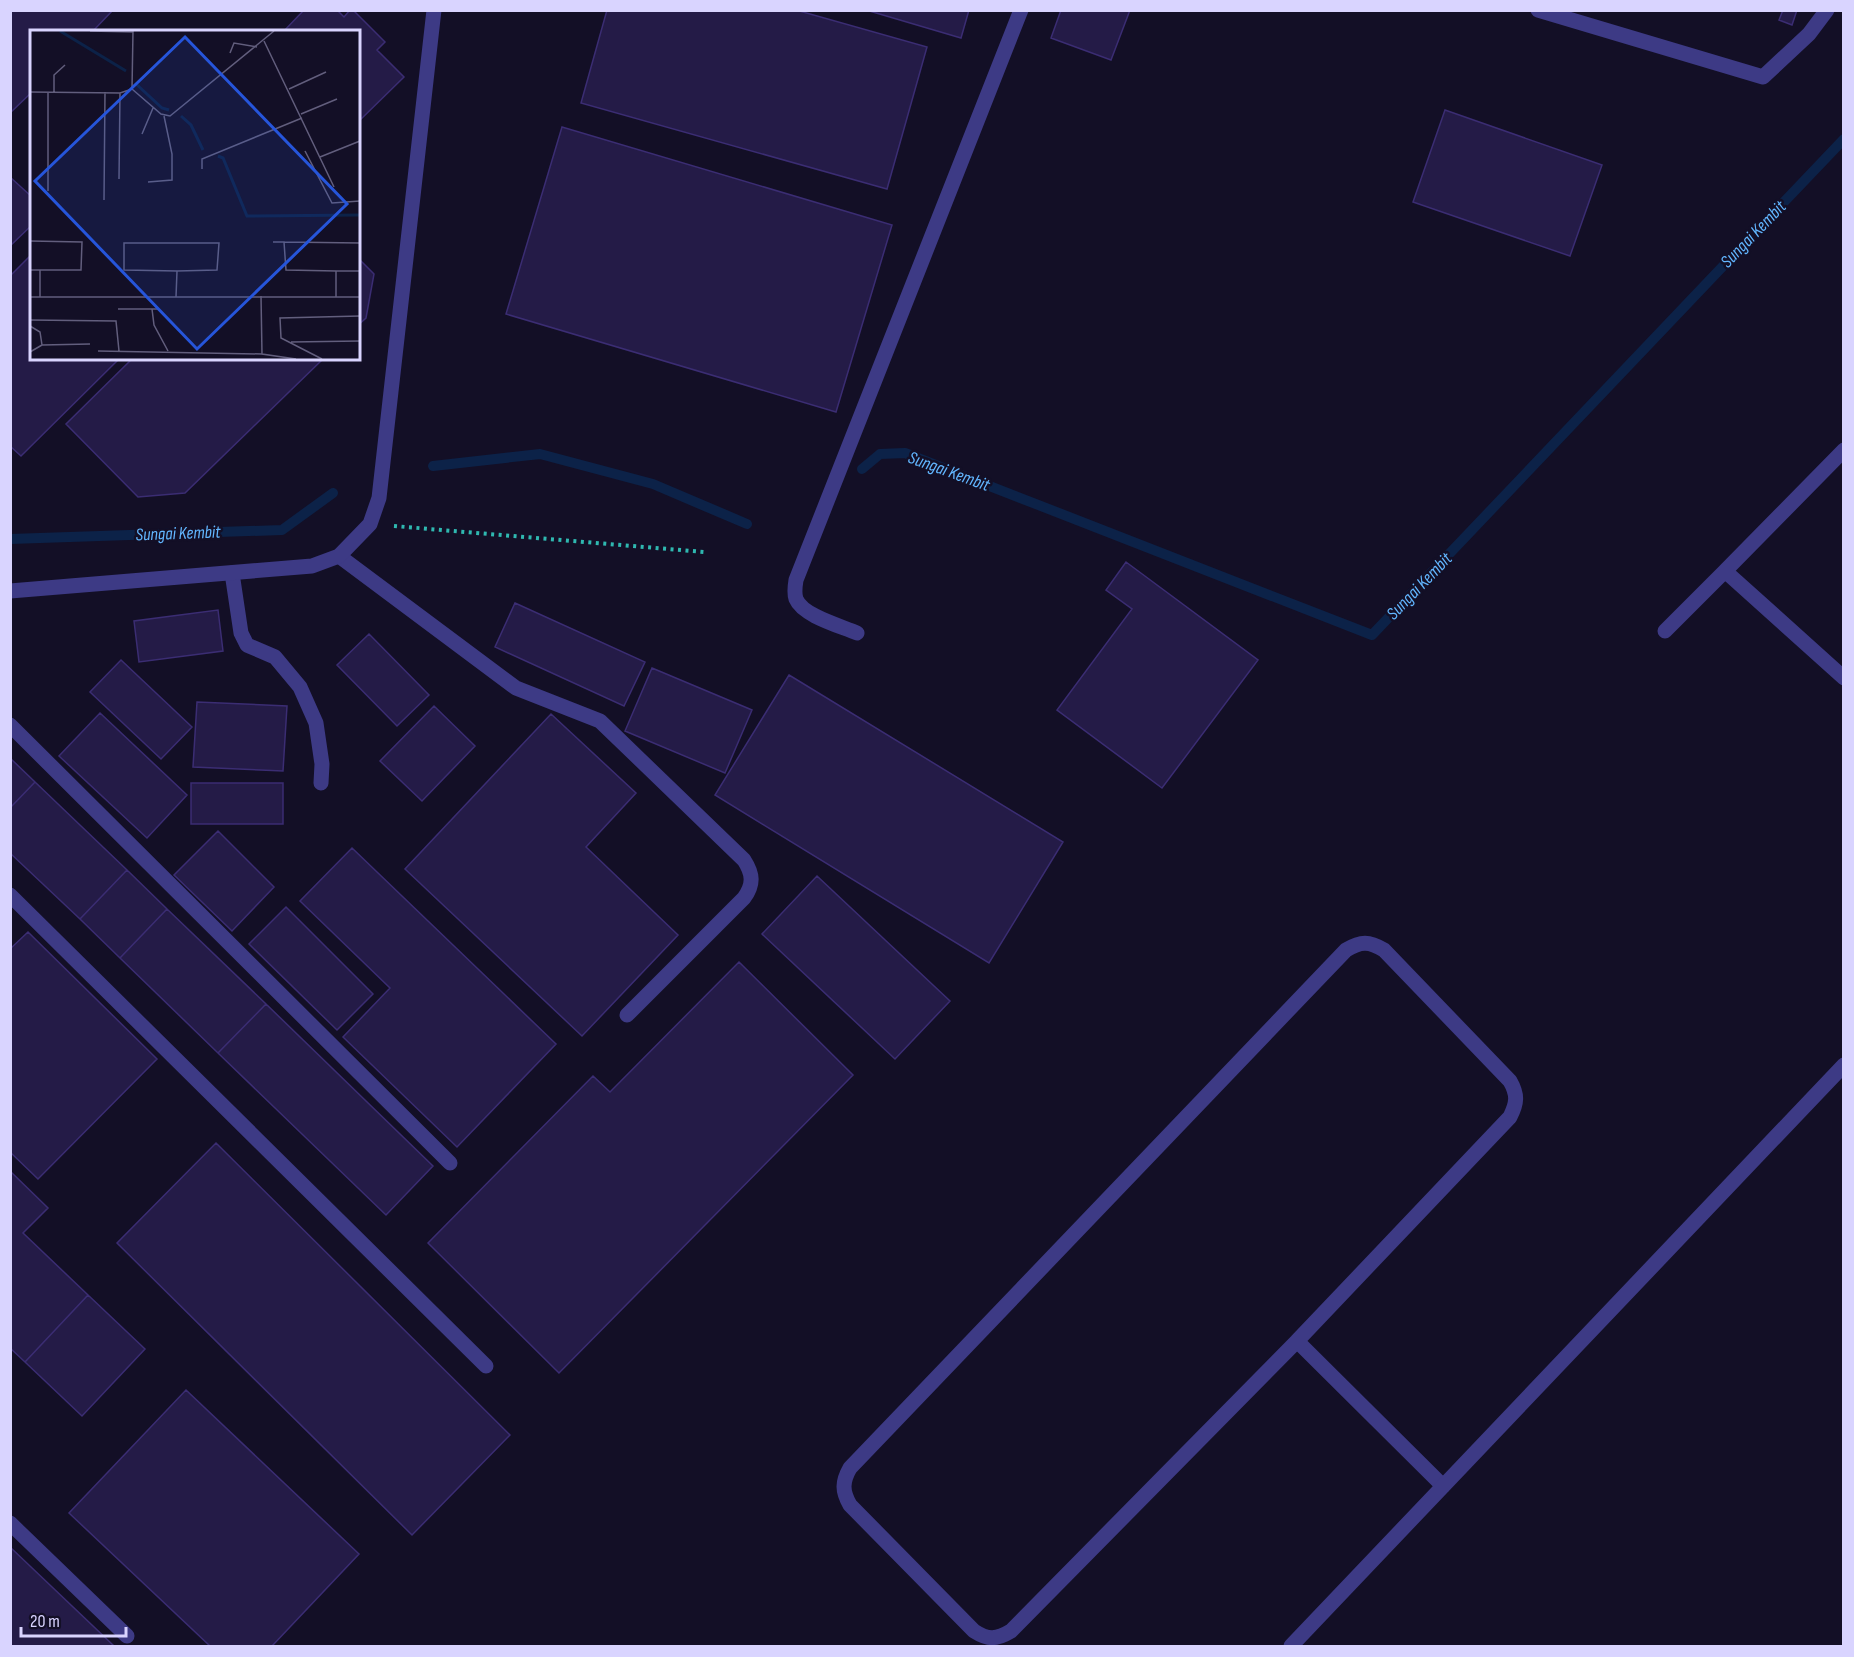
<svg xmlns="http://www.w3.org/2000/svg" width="1854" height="1657" font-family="'Sofia Sans Condensed',sans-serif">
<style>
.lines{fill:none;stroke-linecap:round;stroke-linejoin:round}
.stream{stroke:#0c2248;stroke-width:10}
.building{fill:#241b47;stroke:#3b2d73;stroke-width:1.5}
.path{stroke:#2fb8b0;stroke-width:4;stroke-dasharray:3 4.5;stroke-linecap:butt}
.service{stroke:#3d3a85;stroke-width:15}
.minor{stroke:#3d3a85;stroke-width:15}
.labels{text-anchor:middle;stroke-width:5;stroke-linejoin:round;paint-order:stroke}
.water-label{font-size:18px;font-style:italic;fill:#62b6ff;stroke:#130f26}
.inset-river{fill:none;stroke:#0c2248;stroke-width:3}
.inset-road{fill:none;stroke:#625e7d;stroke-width:1.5}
.view{fill:#2655da;fill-opacity:0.15;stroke:#2655da;stroke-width:3}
.inset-edge{fill:none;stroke:#d9d4ff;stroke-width:3}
</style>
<rect width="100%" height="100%" fill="#130f26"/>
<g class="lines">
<path class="stream" d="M 433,466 L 540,454 L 653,484 L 747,524
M 862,469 L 880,454 L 905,453 L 1372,635 L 1844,139
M 10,539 L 282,530 L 333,493"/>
</g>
<path class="building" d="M 10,10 L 113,10 L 92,32 L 32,32 L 32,92 L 10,113 Z
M 304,10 L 337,10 L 344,17 L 350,10 L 353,10 L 385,42 L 377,50 L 404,77 L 358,122 L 358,32 L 283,32 Z
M 607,10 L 796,10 L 927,47 L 887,189 L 581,103 Z
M 866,10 L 969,10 L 961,38 Z
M 1061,10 L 1130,10 L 1111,60 L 1051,38 Z
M 1783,10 L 1797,10 L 1792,25 L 1779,20 Z
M 1445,110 L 1602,165 L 1570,256 L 1413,202 Z
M 562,127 L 892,225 L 836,412 L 506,314 Z
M 10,177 L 32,197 L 32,225 L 10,246 Z
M 31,255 L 32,358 L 120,358 L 21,456 L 10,446 L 10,276 Z
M 358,258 L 374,274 L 366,318 L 358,325 Z
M 133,358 L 324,358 L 185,493 L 138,497 L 66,424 Z
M 1126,562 L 1258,660 L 1162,788 L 1057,710 L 1132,609 L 1106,590 Z
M 515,603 L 645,662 L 624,706 L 495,647 Z
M 218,610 L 223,651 L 139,662 L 134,621 Z
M 369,634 L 429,695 L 397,726 L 337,665 Z
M 121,660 L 192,727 L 161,759 L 90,692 Z
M 652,668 L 752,710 L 725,773 L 625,731 Z
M 789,675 L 1063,842 L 989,963 L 715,795 Z
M 197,702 L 287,706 L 283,771 L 193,767 Z
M 434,706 L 475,746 L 422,801 L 380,761 Z
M 100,713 L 187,795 L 147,838 L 59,756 Z
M 551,714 L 636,793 L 586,847 L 678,935 L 582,1036 L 405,869 Z
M 10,758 L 35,782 L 10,808 Z
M 35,782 L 127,870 L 80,919 L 10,853 L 10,808 Z
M 191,783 L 283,783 L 283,824 L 191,824 Z
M 218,831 L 274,887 L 232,931 L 174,875 Z
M 352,848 L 556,1044 L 457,1147 L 343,1037 L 390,988 L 300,901 Z
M 127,870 L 167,909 L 120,958 L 80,919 Z
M 817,876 L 950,1001 L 895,1059 L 762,934 Z
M 286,907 L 373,994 L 337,1030 L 249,944 Z
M 167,909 L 266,1004 L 218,1053 L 120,958 Z
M 28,932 L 157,1059 L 38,1179 L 10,1152 L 10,949 Z
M 739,962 L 853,1075 L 559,1373 L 428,1243 L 593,1076 L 610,1092 Z
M 266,1004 L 433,1166 L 386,1215 L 218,1053 Z
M 216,1143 L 510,1435 L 412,1535 L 117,1243 Z
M 10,1171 L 48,1208 L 23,1233 L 88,1295 L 25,1362 L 10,1348 Z
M 88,1295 L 145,1349 L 82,1416 L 25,1362 Z
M 186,1390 L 359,1554 L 272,1646 L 210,1646 L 69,1513 Z
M 10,1547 L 114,1646 L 10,1646 Z"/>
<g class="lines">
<path class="path" d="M 394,526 L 704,552"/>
<path class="service" d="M 1538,10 L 1763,77 L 1809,34 L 1827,10
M 339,556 L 516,688 L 600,721 L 744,860 C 753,874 754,884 744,898 L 627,1015
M 1725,571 L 1844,450
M 232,573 L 241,633 L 247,645 L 275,657 L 300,687 L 316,723 L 322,764 L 321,783
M 1665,631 L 1725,571 L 1844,678
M 857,633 C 841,626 803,616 796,599 C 794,593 795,586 796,580 L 1021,10
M 10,725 L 450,1163
M 10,895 L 486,1366
M 1297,1341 L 1510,1117 C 1517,1103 1518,1095 1510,1081 L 1384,950 C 1369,941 1361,941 1346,950 L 850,1468 C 842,1482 842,1491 850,1505 L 974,1631 C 988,1640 996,1640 1011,1631 L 1297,1341 L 1443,1486
M 10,1523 L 127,1636"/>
<path class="minor" d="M 10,591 L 312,566 L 339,556 L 370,524 L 379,498 L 434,10
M 1291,1646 L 1844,1065"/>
</g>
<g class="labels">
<g class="water-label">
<text transform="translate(1753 234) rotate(-46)" y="6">Sungai Kembit</text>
<text transform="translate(949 471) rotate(20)" y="6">Sungai Kembit</text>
<text transform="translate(178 533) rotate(-2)" y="6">Sungai Kembit</text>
<text transform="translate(1419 586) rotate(-46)" y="6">Sungai Kembit</text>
</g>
</g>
<g transform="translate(30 30)">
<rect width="330" height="330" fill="#130f26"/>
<path class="inset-river" d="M 30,1 L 96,41M 105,53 L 132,78 L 139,80M 151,86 L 161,95 L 173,120M 188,126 L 193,128 L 217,186 L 330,185"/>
<path class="inset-road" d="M 60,1 L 103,2M 234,11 L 304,157M 200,23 L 204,13 L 227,17M 102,59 L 131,84 L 140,86 L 244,1M 102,59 L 103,1M 259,59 L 296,42M 0,62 L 90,63 L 102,59M 24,62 L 24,45 L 35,35M 271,84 L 307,69M 112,104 L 123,78M 275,121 L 302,173 L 330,171M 290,127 L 330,111M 172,139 L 172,129 L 272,88M 89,149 L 90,63M 118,152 L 142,150 L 142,124 L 134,86M 18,161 L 18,62M 74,170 L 75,62M 0,211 L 52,212 L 51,240 L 10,240M 243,212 L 254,212 L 256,240 L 306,241 L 306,267M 254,212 L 330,213M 0,240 L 10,240 L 10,267M 306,241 L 330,241M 231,266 L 232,324 L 266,329M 0,267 L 330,267M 146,267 L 147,241 L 94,240 L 94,213 L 189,213 L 187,240 L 147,241M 88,279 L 129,279M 122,279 L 124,295 L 138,321M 0,290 L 86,291 L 89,321M 0,296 L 10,302 L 12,315 L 0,322M 261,312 L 330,311M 12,315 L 60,314M 68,321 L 232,324M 292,329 L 251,308 L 250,288 L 330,286"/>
<path class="view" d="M 155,7 L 317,174 L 167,319 L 5,151 Z"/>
<rect width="330" height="330" class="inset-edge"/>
</g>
<rect width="1854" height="1657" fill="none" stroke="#d9d4ff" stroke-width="24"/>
<path d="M21 1627v9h105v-9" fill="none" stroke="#d9d4ff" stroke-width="3"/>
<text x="30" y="1627" font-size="18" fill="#d9d4ff" stroke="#130f26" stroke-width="4.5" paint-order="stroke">20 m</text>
</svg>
